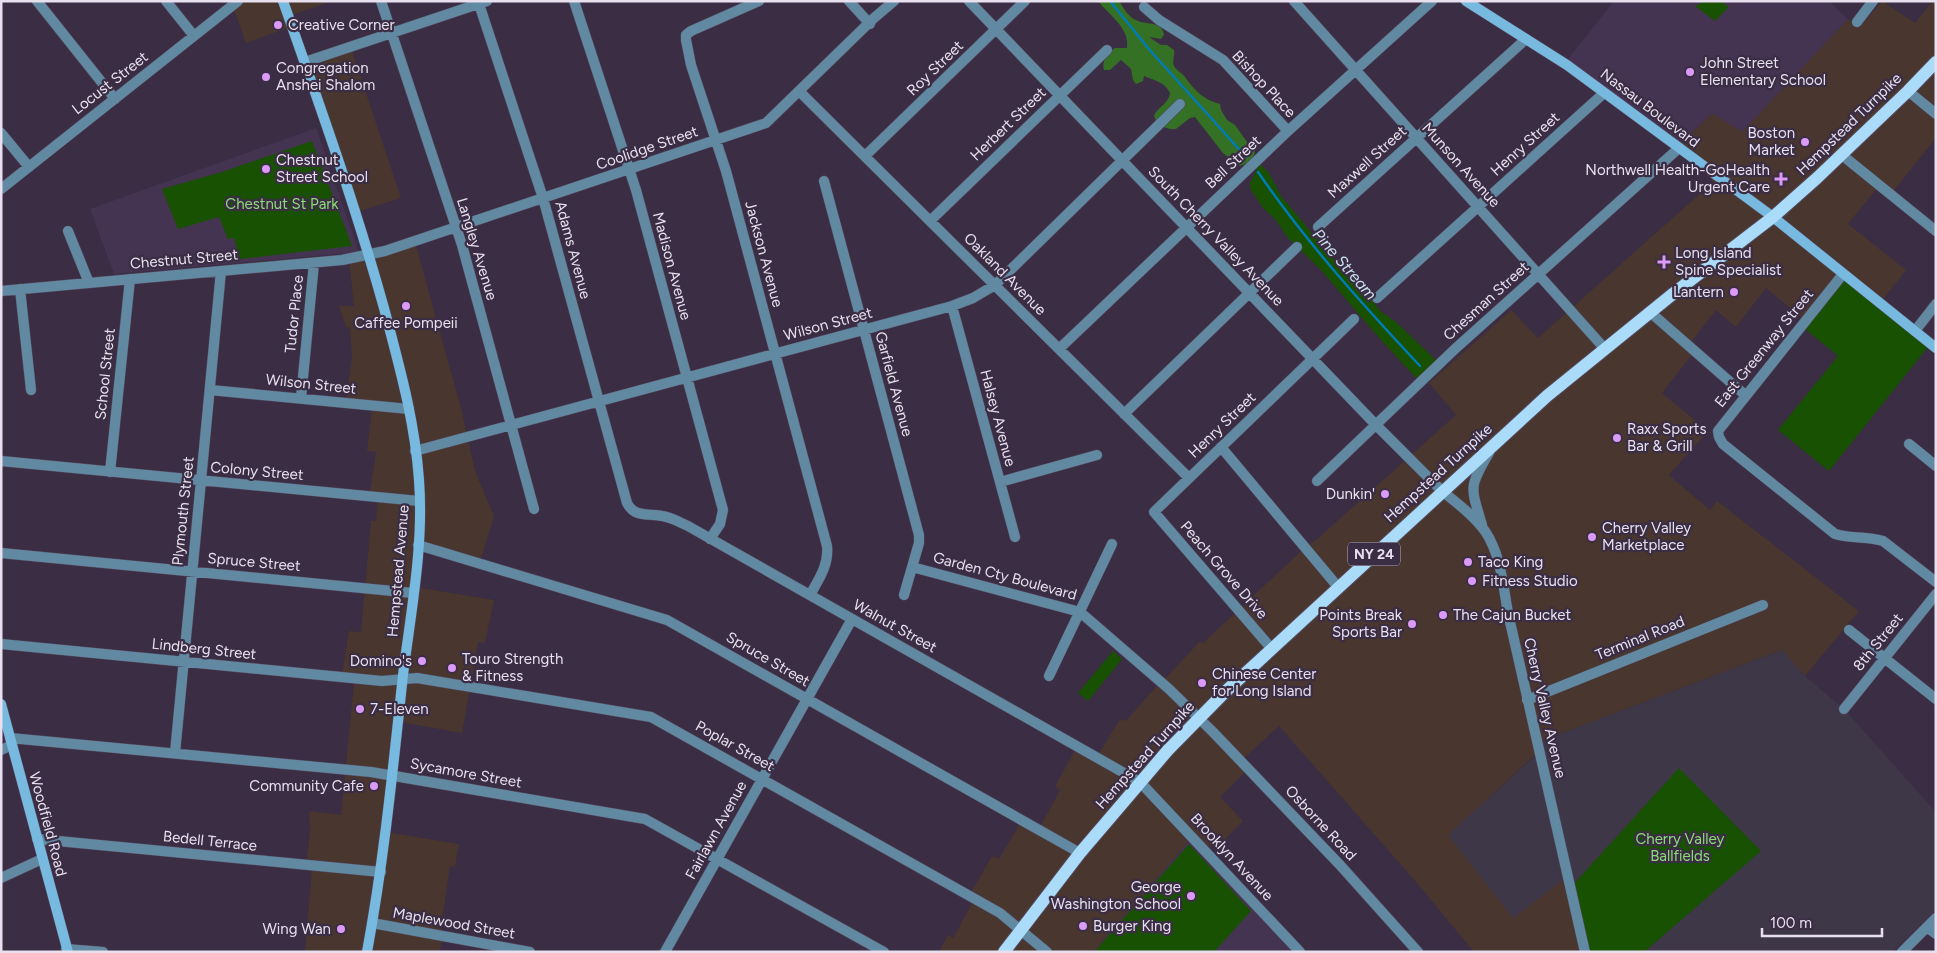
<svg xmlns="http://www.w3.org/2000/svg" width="1937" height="953" font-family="Figtree,sans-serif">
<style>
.commercial{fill:#49362e}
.industrial{fill:#3e3748}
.built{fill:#453451}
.green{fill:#185102}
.forest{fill:#357124}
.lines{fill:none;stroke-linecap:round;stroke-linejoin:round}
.stream{stroke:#017bb5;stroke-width:2.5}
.minor-casing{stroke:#564a5f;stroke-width:11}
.tertiary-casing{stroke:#564a5f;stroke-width:11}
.secondary-casing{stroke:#564a5f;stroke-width:11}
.primary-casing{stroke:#564a5f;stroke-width:14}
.minor{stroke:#6189a1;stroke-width:10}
.tertiary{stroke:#6189a1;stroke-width:10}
.secondary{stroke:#78badf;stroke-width:10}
.primary{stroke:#aadbf8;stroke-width:12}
.poi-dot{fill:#da9af6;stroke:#3a2d44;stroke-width:2}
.labels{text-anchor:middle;stroke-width:4.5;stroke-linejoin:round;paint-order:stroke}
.shield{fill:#3a2d44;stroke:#b4aabc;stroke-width:1}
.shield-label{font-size:14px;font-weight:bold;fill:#e8e0ef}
.poi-label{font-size:15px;fill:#e8e0ef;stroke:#3a2d44;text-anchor:start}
.street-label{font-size:15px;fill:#e8e0ef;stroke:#3a2d44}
.park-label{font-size:15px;fill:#8bdb76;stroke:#3a2d44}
.water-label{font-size:16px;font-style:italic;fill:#cadfef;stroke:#3a2d44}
</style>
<rect width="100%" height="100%" fill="#3a2d44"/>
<path class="commercial" d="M 240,1 L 332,1 L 290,16 L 293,26 L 246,43 L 233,7 Z
M 1882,1 L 1915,23 L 1933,1 L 1936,1 L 1936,138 L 1891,194 L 1880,185 L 1848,224 L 1906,270 L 1878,306 L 1808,323 L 1766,288 L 1736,327 L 1716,310 L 1693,340 L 1691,356 L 1662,393 L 1708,431 L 1669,475 L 1710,510 L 1717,501 L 1859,611 L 1805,676 L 1782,650 L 1536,743 L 1538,752 L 1449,835 L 1568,876 L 1587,952 L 1474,952 L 1417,883 L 1279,726 L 1240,762 L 1248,769 L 1220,797 L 1243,821 L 1216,848 L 1189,841 L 1093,952 L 939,952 L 948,935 L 953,938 L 957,931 L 974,899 L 969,896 L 992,856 L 999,859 L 1022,820 L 1039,829 L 1060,790 L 1055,786 L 1077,747 L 1097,757 L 1120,719 L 1126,721 L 1160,682 L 1161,683 L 1200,641 L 1203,643 L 1298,554 L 1317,539 L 1456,415 L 1429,383 L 1511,310 L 1538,338 L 1713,182 L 1681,143 L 1712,113 L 1742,131 L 1848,19 L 1859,28 Z
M 351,48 L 401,198 L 357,212 L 307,63 Z
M 415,242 L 461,408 L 475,471 L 494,516 L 480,562 L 419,544 L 415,587 L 494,600 L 485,643 L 478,642 L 462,733 L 400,722 L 387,832 L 459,844 L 455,867 L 450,866 L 440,934 L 444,935 L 439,952 L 305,952 L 312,867 L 306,866 L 310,831 L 309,811 L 341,815 L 354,683 L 341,681 L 349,631 L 361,632 L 371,521 L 376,521 L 378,499 L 369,498 L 376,452 L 367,451 L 372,408 L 345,405 L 352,358 L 350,328 L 346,327 L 339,306 L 354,306 L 349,260 Z"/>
<path class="industrial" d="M 1782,650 L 1805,676 L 1846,711 L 1936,812 L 1936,910 L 1892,952 L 1644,952 L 1760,851 L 1679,769 L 1571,887 L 1568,876 L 1513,918 L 1448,835 L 1538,753 L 1536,743 Z"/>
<path class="built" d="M 1614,1 L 1829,1 L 1848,19 L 1742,132 L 1712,113 L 1681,143 L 1599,85 L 1568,59 Z
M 316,128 L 359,252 L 114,274 L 90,209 Z
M 1189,841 L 1293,952 L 1093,952 Z"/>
<path class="green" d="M 1705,1 L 1720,1 L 1729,7 L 1715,21 L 1695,6 Z
M 312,141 L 352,246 L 240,259 L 234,238 L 228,239 L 219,217 L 178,229 L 162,189 L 222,172 Z
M 1259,165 L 1261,165 L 1269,173 L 1281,196 L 1342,269 L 1364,290 L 1380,311 L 1396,322 L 1439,363 L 1419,381 L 1380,339 L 1321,270 L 1287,237 L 1276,220 L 1263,208 L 1250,188 L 1250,183 Z
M 1843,279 L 1928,347 L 1829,471 L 1778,430 L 1838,356 L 1804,328 Z
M 1113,651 L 1122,659 L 1088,701 L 1078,693 Z
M 1679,768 L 1761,851 L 1644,952 L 1587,952 L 1571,887 Z
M 1189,844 L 1251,911 L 1214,952 L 1094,952 Z"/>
<path class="forest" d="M 1098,1 L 1119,1 C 1124,9 1129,18 1138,21 C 1148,25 1162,21 1164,35 L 1161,39 L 1149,37 L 1161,45 L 1167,45 L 1174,50 C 1175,55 1172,61 1174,66 C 1177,71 1182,73 1185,77 C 1194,90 1204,100 1220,104 L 1221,110 L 1227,120 L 1235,125 L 1247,142 L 1255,150 C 1255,158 1247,164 1240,166 L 1223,153 L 1195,117 L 1190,118 L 1176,129 C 1167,130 1157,125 1154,116 C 1158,106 1169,104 1170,93 C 1164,81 1155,81 1144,76 L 1143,81 L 1136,84 L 1133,80 L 1131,69 L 1121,60 L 1110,70 L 1104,70 C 1101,61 1108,53 1115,48 L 1127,48 C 1130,28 1109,15 1098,1 Z"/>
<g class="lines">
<path class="stream" d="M 1110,1 L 1148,48 L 1246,157
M 1258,172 C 1306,242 1362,304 1420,366"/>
<g class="minor-casing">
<path id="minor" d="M 37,1 L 115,99
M 166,1 L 194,36
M 381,1 L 462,245 L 534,509
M 478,1 L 543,198 L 627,503 C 635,518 647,513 662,516 C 671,517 679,522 688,526 L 1140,782 L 1300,952
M 574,1 L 636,190 L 723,510 L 720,524 L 710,539
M 759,1 L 691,31 L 686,35 L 686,40 L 691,65 L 726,171 L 827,546 C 829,565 819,579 810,595
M 849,1 L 870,24
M 969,1 L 1376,425 L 1442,491
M 1294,1 L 1605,349
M 1144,7 L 1159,20 L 1223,60 L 1288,131
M 1857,22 L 1873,1
M 305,62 L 487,1
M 1908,91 L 1936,114
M 800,92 L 1189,478
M 1,133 L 29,167
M 1842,155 L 1936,231
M 865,156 L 1025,1
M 824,181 L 919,535 L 919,543 L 904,595
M 1,189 L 238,1
M 930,221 L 1107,50
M 1318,227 L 1526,39
M 68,231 L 89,283
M 1843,274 L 1718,431 L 1719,437 L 1723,444 L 1835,534 C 1851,539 1867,536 1883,541 L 1936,582
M 20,289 L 31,390
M 1,291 L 342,260 L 385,251 L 766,123 L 874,18 L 894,1
M 1377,298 L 1604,93
M 952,306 L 1015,537
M 1650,312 L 1745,395
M 1915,331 L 1936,304
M 1059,349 L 1288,131 L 1432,1
M 210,390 L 409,409
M 301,398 L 314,263
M 1124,414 L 1297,247
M 1909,444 L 1936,466
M 1221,447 L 1338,587
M 415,451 L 952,306 L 973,298 L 995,285 L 1180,104
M 1,461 L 419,501
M 110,472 L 130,279
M 1317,481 L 1456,348 L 1679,148
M 1000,482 L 1097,455
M 418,545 L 667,620 L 1080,853
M 1,553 L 413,593
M 912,567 L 1080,612 L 1169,689 L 1213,732 L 1340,865 L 1418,952
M 1849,630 L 1936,699
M 1,644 L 382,681 L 417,678 L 651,717 L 1000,913 L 1047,952
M 1271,648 L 1154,512 L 1354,319
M 1049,676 L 1112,544
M 1527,700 L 1763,605
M 1844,709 L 1936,594
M 10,738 L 371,772 L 645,819 L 884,952
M 1,750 L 12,745
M 175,753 L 221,271
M 37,839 L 381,872
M 1,878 L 42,859
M 372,923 L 530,952
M 1927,927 L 1936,934
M 66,949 L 103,952
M 665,952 L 852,619
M 1902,952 L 1936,918"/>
</g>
<g class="tertiary-casing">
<path id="tertiary" d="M 1442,491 C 1457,503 1473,515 1485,531 C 1501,555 1503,585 1508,613 L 1585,952
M 1482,525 C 1471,487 1468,488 1489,453"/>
</g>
<g class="secondary-casing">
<path id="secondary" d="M 283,1 C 319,103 355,204 384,308 C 399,365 415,421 419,480 C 424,545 411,611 403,675 C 393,768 384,860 367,952
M 1466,1 L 1567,65 L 1773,217 L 1936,348
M 1,704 L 68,952"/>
</g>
<g class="primary-casing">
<path id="primary" d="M 1004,952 L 1080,853 L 1168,750 L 1225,692 L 1547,396 L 1674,293 L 1773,217 L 1817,178 L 1908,91 L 1936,62"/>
</g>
<use href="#minor" class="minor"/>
<use href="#tertiary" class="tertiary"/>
<use href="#secondary" class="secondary"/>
<use href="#primary" class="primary"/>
</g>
<g class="poi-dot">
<circle cx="278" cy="25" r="5"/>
<circle cx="1690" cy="72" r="5"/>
<circle cx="266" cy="77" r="5"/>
<circle cx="1805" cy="142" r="5"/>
<circle cx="266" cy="169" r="5"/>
<path d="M1778.5 171.5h5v5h5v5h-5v5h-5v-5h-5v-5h5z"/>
<path d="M1661.5 254.5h5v5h5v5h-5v5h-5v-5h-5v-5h5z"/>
<circle cx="1734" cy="292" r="5"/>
<circle cx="406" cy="306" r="5"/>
<circle cx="1617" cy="438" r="5"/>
<circle cx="1385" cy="494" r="5"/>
<circle cx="1592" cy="537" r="5"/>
<circle cx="1468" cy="562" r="5"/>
<circle cx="1472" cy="581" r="5"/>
<circle cx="1443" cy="615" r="5"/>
<circle cx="1412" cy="624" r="5"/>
<circle cx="422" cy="661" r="5"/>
<circle cx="452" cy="668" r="5"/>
<circle cx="1202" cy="683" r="5"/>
<circle cx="360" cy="709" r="5"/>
<circle cx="374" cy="786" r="5"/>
<circle cx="1191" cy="896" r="5"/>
<circle cx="1083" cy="926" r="5"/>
<circle cx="341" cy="929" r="5"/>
</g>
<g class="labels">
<rect class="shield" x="1348" y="542.5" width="52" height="23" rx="4"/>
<g class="shield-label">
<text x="1374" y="559">NY 24</text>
</g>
<g class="poi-label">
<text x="288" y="30">Creative Corner</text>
<text x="1700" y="68">John Street<tspan x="1700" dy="17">Elementary School</tspan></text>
<text x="276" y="73">Congregation<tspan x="276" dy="17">Anshei Shalom</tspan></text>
<text x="1795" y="138" text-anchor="end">Boston<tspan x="1795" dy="17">Market</tspan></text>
<text x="276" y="165">Chestnut<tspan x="276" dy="17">Street School</tspan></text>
<text x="1770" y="175" text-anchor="end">Northwell Health-GoHealth<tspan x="1770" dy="17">Urgent Care</tspan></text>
<text x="1675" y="258">Long Island<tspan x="1675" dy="17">Spine Specialist</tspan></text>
<text x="1724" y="297" text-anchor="end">Lantern</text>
<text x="406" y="328" text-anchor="middle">Caffee Pompeii</text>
<text x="1627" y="434">Raxx Sports<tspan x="1627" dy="17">Bar &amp; Grill</tspan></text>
<text x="1375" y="499" text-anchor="end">Dunkin'</text>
<text x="1602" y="533">Cherry Valley<tspan x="1602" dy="17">Marketplace</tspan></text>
<text x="1478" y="567">Taco King</text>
<text x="1482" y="586">Fitness Studio</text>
<text x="1402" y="620" text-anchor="end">Points Break<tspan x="1402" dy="17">Sports Bar</tspan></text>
<text x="1453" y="620">The Cajun Bucket</text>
<text x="462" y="664">Touro Strength<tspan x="462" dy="17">&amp; Fitness</tspan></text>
<text x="412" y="666" text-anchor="end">Domino's</text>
<text x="1212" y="679">Chinese Center<tspan x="1212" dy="17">for Long Island</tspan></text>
<text x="370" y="714">7-Eleven</text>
<text x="364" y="791" text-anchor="end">Community Cafe</text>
<text x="1181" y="892" text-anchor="end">George<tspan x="1181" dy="17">Washington School</tspan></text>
<text x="1093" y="931">Burger King</text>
<text x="331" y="934" text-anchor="end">Wing Wan</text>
</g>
<g class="street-label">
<text transform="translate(935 68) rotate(-44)" y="5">Roy Street</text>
<text transform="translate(110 83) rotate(-38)" y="5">Locust Street</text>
<text transform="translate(1264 84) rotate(47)" y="5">Bishop Place</text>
<text transform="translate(1650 108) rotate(37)" y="5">Nassau Boulevard</text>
<text transform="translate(1008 124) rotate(-44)" y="5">Herbert Street</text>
<text transform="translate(1849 124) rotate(-44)" y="5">Hempstead Turnpike</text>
<text transform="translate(1525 144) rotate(-42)" y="5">Henry Street</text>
<text transform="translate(647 148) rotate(-19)" y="5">Coolidge Street</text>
<text transform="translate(1233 162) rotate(-43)" y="5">Bell Street</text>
<text transform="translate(1367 162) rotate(-42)" y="5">Maxwell Street</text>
<text transform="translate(1461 165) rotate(48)" y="5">Munson Avenue</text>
<text transform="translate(1216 236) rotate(46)" y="5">South Cherry Valley Avenue</text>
<text transform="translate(477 249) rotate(73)" y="5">Langley Avenue</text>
<text transform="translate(573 250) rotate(75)" y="5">Adams Avenue</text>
<text transform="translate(764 254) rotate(75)" y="5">Jackson Avenue</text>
<text transform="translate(184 259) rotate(-5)" y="5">Chestnut Street</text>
<text transform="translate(672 266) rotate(75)" y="5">Madison Avenue</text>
<text transform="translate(1005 274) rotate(45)" y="5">Oakland Avenue</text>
<text transform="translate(1486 301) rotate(-42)" y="5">Chesman Street</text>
<text transform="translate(294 314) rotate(-84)" y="5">Tudor Place</text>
<text transform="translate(828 324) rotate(-15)" y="5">Wilson Street</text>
<text transform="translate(1764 348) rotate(-51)" y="5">East Greenway Street</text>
<text transform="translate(105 374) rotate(-84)" y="5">School Street</text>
<text transform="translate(311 384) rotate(6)" y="5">Wilson Street</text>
<text transform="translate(894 384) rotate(75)" y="5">Garfield Avenue</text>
<text transform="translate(998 418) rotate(75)" y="5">Halsey Avenue</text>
<text transform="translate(1222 425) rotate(-44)" y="5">Henry Street</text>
<text transform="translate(257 471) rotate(5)" y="5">Colony Street</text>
<text transform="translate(1438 473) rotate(-42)" y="5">Hempstead Turnpike</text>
<text transform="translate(183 511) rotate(-84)" y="5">Plymouth Street</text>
<text transform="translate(254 562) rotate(5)" y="5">Spruce Street</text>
<text transform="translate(1224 570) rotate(49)" y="5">Peach Grove Drive</text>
<text transform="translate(398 571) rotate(-85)" y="5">Hempstead Avenue</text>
<text transform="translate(1005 576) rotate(15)" y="5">Garden Cty Boulevard</text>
<text transform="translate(895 626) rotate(29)" y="5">Walnut Street</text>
<text transform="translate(1640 638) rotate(-22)" y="5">Terminal Road</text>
<text transform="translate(1878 642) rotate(-51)" y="5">8th Street</text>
<text transform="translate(204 649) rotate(6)" y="5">Lindberg Street</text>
<text transform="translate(768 659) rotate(30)" y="5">Spruce Street</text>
<text transform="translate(1545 708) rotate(77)" y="5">Cherry Valley Avenue</text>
<text transform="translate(735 746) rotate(29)" y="5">Poplar Street</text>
<text transform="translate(1145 755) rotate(-48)" y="5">Hempstead Turnpike</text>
<text transform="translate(466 773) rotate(10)" y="5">Sycamore Street</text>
<text transform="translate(1321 823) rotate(47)" y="5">Osborne Road</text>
<text transform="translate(48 824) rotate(75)" y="5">Woodfield Road</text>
<text transform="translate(716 830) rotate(-61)" y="5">Fairlawn Avenue</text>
<text transform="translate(210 841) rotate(6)" y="5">Bedell Terrace</text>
<text transform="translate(1232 857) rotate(47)" y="5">Brooklyn Avenue</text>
<text transform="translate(454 923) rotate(10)" y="5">Maplewood Street</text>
</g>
<g class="park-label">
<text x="282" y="209">Chestnut St Park</text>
<text x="1680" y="844">Cherry Valley<tspan x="1680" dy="17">Ballfields</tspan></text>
</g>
<g class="water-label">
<text transform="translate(1345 264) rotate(49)" y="6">Pine Stream</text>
</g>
</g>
<rect width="1937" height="953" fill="none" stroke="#e8e0ef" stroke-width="5"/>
<path d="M1762 928v8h120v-8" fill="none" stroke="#e8e0ef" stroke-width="2.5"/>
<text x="1770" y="928" font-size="15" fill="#e8e0ef" stroke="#3a2d44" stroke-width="4" paint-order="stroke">100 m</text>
</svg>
